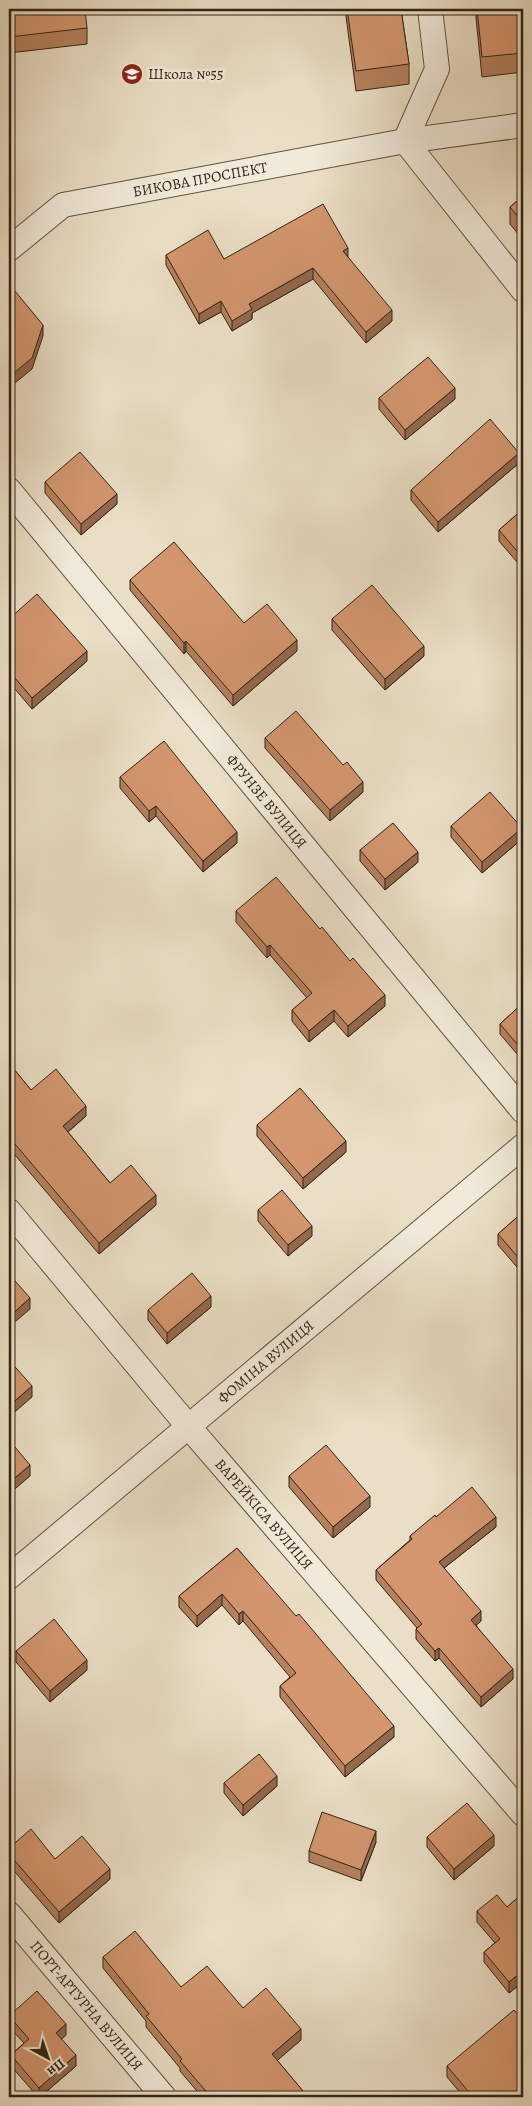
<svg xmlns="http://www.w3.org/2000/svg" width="532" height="2106" font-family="Alegreya,serif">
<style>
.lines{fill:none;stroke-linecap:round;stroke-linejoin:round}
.minor-casing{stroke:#605340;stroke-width:26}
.minor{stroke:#f1eada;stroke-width:24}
.wall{fill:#b5815f;stroke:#322414}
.shaded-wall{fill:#94694d;stroke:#322414}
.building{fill:#d3966e;stroke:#322414}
.labels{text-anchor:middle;stroke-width:5;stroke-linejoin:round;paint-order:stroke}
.poi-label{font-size:15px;fill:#322414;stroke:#f1eada;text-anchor:start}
.street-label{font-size:15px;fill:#322414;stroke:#f1eada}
</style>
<rect width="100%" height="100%" fill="#eadfc6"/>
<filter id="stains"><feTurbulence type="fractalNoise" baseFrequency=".004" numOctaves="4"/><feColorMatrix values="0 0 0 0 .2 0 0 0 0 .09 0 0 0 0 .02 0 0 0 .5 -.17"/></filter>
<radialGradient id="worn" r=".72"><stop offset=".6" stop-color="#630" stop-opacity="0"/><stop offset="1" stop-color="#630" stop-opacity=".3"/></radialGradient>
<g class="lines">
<g class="minor-casing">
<g id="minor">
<path d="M 405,141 L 523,290"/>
<path d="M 405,141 L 437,69 L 430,9"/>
<path id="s1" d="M 9,249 L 63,205 L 405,141 L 523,125"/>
<path id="s2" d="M 9,490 L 523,1111"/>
<path id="s3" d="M 9,1211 L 188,1426 L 523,1814"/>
<path id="s4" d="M 9,1577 L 523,1146"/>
<path id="s5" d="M 9,1914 L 164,2097"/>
</g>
</g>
<use href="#minor" class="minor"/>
</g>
<path class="wall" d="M 9,9 L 87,28 L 87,44 L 9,53 Z
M 345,9 L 401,9 L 409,64 L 409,84 L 356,91 Z
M 476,9 L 523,9 L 523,72 L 482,77 L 476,18 Z
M 523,196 L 523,240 L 510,224 L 510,207 Z
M 166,255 L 224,259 L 348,257 L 392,321 L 366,343 L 313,279 L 252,313 L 252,319 L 232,331 L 221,312 L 199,324 L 166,265 Z
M 379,398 L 455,399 L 405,440 L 379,409 Z
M 519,463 L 438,532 L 411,500 L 411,490 Z
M 45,482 L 117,504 L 81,535 L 45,493 Z
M 523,509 L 523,569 L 499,541 L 499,530 Z
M 130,580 L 297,651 L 233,706 L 186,651 L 184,654 L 130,590 Z
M 9,619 L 87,661 L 32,709 L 9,682 Z
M 332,619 L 424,656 L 385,690 L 332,630 Z
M 265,738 L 363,792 L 330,821 L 265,748 Z
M 120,777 L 237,843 L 203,872 L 156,816 L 149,822 L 120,788 Z
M 451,826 L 522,839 L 482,873 L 451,837 Z
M 360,850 L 418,862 L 385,890 L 360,861 Z
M 236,911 L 385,1006 L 348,1037 L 334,1021 L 309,1042 L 292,1021 L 292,1010 L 307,998 L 270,955 L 267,958 L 236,922 Z
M 523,1003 L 523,1061 L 500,1034 L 500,1024 Z
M 9,1063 L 31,1090 L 86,1116 L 68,1132 L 110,1183 L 156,1205 L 99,1254 L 9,1148 Z
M 257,1125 L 346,1152 L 303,1189 L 257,1136 Z
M 258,1210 L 312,1236 L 288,1256 L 258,1221 Z
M 523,1212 L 523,1274 L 498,1245 L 498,1234 Z
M 211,1307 L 167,1344 L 148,1320 L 148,1310 Z
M 289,1476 L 370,1507 L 333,1538 L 289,1487 Z
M 436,1517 L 496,1527 L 444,1568 L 481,1621 L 476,1625 L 513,1679 L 481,1707 L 439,1658 L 435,1661 L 416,1639 L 416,1629 L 417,1628 L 376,1580 L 376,1570 L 410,1540 L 410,1536 Z
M 237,1548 L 394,1737 L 345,1777 L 280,1697 L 280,1686 L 290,1677 L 243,1621 L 239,1625 L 222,1605 L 197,1627 L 179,1607 L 179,1596 Z
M 16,1651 L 87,1670 L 50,1702 L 16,1662 Z
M 224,1783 L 277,1786 L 243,1816 L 224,1793 Z
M 427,1837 L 494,1846 L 454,1880 L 427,1847 Z
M 376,1842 L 361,1881 L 309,1862 L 309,1851 Z
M 9,1848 L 55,1859 L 110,1879 L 59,1923 L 9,1865 Z
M 523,1893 L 523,1982 L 509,1993 L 484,1962 L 484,1952 L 495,1943 L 477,1922 L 477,1911 L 507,1907 Z
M 103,1957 L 181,1987 L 243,2008 L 301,2040 L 277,2060 L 308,2097 L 202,2097 L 180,2071 L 180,2068 L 146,2027 L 146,2021 L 103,1968 Z
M 9,2016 L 66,2035 L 61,2039 L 76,2066 L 40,2097 L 38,2097 L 11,2066 L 11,2055 L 24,2043 L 9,2027 Z
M 447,2066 L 523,2097 L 464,2097 L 447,2077 Z"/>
<path class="shaded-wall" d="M 348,248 L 348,259 L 343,251 Z
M 313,268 L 313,279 L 252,313 L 252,319 L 232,331 L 232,321 L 249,304 Z
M 221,301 L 221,312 L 199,324 L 199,314 Z
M 392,310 L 392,321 L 366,343 L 366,332 Z
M 43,325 L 43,336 L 32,369 L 9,388 L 9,377 Z
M 455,388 L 455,399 L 405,440 L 405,430 Z
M 519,453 L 519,463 L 438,532 L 438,522 Z
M 117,494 L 117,504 L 81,535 L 81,524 Z
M 297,640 L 297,651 L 233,706 L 233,695 Z
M 186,641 L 186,651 L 184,654 L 184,643 Z
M 424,646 L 424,656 L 385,690 L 385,679 Z
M 87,651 L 87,661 L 32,709 L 32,698 Z
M 363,782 L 363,792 L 330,821 L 330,810 Z
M 156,806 L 156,816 L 149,822 L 149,811 Z
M 522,828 L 522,839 L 482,873 L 482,862 Z
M 237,832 L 237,843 L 203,872 L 203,861 Z
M 418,852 L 418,862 L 385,890 L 385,879 Z
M 270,945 L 270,955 L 267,958 L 267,947 Z
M 385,995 L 385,1006 L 348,1037 L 348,1026 Z
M 334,1010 L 334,1021 L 309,1042 L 309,1031 Z
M 86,1106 L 86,1116 L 63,1136 L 63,1126 Z
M 346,1141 L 346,1152 L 303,1189 L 303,1178 Z
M 156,1195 L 156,1205 L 99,1254 L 99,1243 Z
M 312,1226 L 312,1236 L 288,1256 L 288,1245 Z
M 211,1296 L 211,1307 L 167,1344 L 167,1333 Z
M 30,1298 L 30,1309 L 9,1327 L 9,1317 Z
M 32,1386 L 32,1397 L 9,1417 L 9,1406 Z
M 30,1465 L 30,1476 L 9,1494 L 9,1483 Z
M 370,1496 L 370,1507 L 333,1538 L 333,1527 Z
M 496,1517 L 496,1527 L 439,1572 L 439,1562 Z
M 222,1594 L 222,1605 L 197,1627 L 197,1616 Z
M 243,1611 L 243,1621 L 239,1625 L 239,1614 Z
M 481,1611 L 481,1621 L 471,1630 L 471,1620 Z
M 439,1648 L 439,1658 L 435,1661 L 435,1651 Z
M 87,1660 L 87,1670 L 50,1702 L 50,1691 Z
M 513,1669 L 513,1679 L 481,1707 L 481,1697 Z
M 394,1726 L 394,1737 L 345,1777 L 345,1766 Z
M 277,1776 L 277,1786 L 243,1816 L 243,1805 Z
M 376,1831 L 376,1842 L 361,1881 L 361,1870 Z
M 494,1835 L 494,1846 L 454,1880 L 454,1869 Z
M 110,1869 L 110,1879 L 59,1923 L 59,1912 Z
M 523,1971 L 523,1982 L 509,1993 L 509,1982 Z
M 66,2024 L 66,2035 L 56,2044 L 56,2033 Z
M 301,2029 L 301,2040 L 272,2065 L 272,2054 Z
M 76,2055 L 76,2066 L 40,2097 L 39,2097 L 39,2088 Z"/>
<path class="building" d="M 9,9 L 85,9 L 87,28 L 9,37 Z
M 347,9 L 401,9 L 409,64 L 356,71 Z
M 477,9 L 523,9 L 523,53 L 482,57 Z
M 523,196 L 523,223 L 510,207 Z
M 323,204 L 348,248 L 343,251 L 392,310 L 366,332 L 313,268 L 249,304 L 252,309 L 232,321 L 221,301 L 199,314 L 166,255 L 208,230 L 224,259 Z
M 10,285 L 43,325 L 32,358 L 9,377 L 9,286 Z
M 428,357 L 455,388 L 405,430 L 379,398 Z
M 490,419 L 519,453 L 438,522 L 411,490 Z
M 80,452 L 117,494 L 81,524 L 45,482 Z
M 523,509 L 523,558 L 499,530 Z
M 174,542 L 244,623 L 267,604 L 297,640 L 233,695 L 186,641 L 184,643 L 130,580 Z
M 372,585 L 424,646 L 385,679 L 332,619 Z
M 37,594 L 87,651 L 32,698 L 9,671 L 9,619 Z
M 296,711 L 343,765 L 347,762 L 363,782 L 330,810 L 265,738 Z
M 164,741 L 237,832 L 203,861 L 156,806 L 149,811 L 120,777 Z
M 490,792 L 522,828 L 482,862 L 451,826 Z
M 393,823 L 418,852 L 385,879 L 360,850 Z
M 276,877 L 320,929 L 322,927 L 350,961 L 353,958 L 385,995 L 348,1026 L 334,1010 L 309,1031 L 292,1010 L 312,993 L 270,945 L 267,947 L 236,911 Z
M 523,1003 L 523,1051 L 500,1024 Z
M 9,1063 L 31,1090 L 56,1069 L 86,1106 L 63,1126 L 110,1183 L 131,1165 L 156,1195 L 99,1243 L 9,1137 Z
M 300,1088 L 346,1141 L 303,1178 L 257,1125 Z
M 282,1190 L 312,1226 L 288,1245 L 258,1210 Z
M 523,1212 L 523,1263 L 498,1234 Z
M 192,1273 L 211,1296 L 167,1333 L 148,1310 Z
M 9,1274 L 30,1298 L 9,1317 Z
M 9,1360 L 32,1386 L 9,1406 Z
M 9,1440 L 30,1465 L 9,1483 Z
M 326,1445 L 370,1496 L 333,1527 L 289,1476 Z
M 472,1487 L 496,1517 L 439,1562 L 481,1611 L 471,1620 L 513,1669 L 481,1697 L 439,1648 L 435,1651 L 416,1629 L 422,1624 L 376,1570 L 412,1539 L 410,1536 L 435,1515 L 436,1517 Z
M 237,1548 L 296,1616 L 299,1614 L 394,1726 L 345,1766 L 280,1686 L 296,1673 L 243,1611 L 239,1614 L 222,1594 L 197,1616 L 179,1596 Z
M 54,1619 L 87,1660 L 50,1691 L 16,1651 Z
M 259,1754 L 277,1776 L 243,1805 L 224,1783 Z
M 467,1803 L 494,1835 L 454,1869 L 427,1837 Z
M 322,1812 L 376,1831 L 361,1870 L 309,1851 Z
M 31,1829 L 55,1859 L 82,1836 L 110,1869 L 59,1912 L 9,1854 L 9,1848 Z
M 523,1893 L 523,1971 L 509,1982 L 484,1952 L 500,1939 L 477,1911 L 497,1895 L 507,1907 Z
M 135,1931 L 181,1987 L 207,1966 L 243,2008 L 266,1988 L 301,2029 L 272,2054 L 308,2097 L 223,2097 L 222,2096 L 221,2097 L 211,2097 L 180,2061 L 182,2059 L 146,2016 L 149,2014 L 103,1957 Z
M 37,1991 L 66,2024 L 56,2033 L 76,2055 L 39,2088 L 11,2055 L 29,2039 L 9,2016 Z
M 514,2010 L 523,2021 L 523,2097 L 473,2097 L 447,2066 Z"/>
<defs>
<g id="school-disc" transform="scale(1.125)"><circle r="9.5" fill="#8f2418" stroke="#f1eada"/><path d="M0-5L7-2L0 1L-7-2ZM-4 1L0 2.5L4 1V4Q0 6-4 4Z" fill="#fff"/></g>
</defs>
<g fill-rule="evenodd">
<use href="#school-disc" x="132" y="74"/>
</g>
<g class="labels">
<g class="poi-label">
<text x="148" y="79">Школа №55</text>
</g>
<g class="street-label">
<text dy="5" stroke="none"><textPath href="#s1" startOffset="209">БИКОВА ПРОСПЕКТ</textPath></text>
<text dy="5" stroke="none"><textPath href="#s2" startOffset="404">ФРУНЗЕ ВУЛИЦЯ</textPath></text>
<text dy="5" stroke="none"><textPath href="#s4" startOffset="335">ФОМІНА ВУЛИЦЯ</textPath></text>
<text dy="5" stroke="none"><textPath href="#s3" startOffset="396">ВАРЕЙКІСА ВУЛИЦЯ</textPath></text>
<text dy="5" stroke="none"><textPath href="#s5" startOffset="120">ПОРТ-АРТУРНА ВУЛИЦЯ</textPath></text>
</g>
</g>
<rect width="532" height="2106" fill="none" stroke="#eadfc6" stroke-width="30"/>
<rect x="10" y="10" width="512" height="2086" fill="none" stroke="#322414" stroke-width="2.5"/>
<rect x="15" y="15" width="502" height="2076" fill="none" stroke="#322414"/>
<g transform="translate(48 2058) rotate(140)" stroke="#f1eada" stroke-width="4" paint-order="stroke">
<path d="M0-4L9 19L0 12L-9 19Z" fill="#322414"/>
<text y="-8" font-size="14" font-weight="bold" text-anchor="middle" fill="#322414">Пн</text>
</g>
<rect width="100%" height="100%" filter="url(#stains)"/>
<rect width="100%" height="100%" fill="url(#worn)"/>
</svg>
